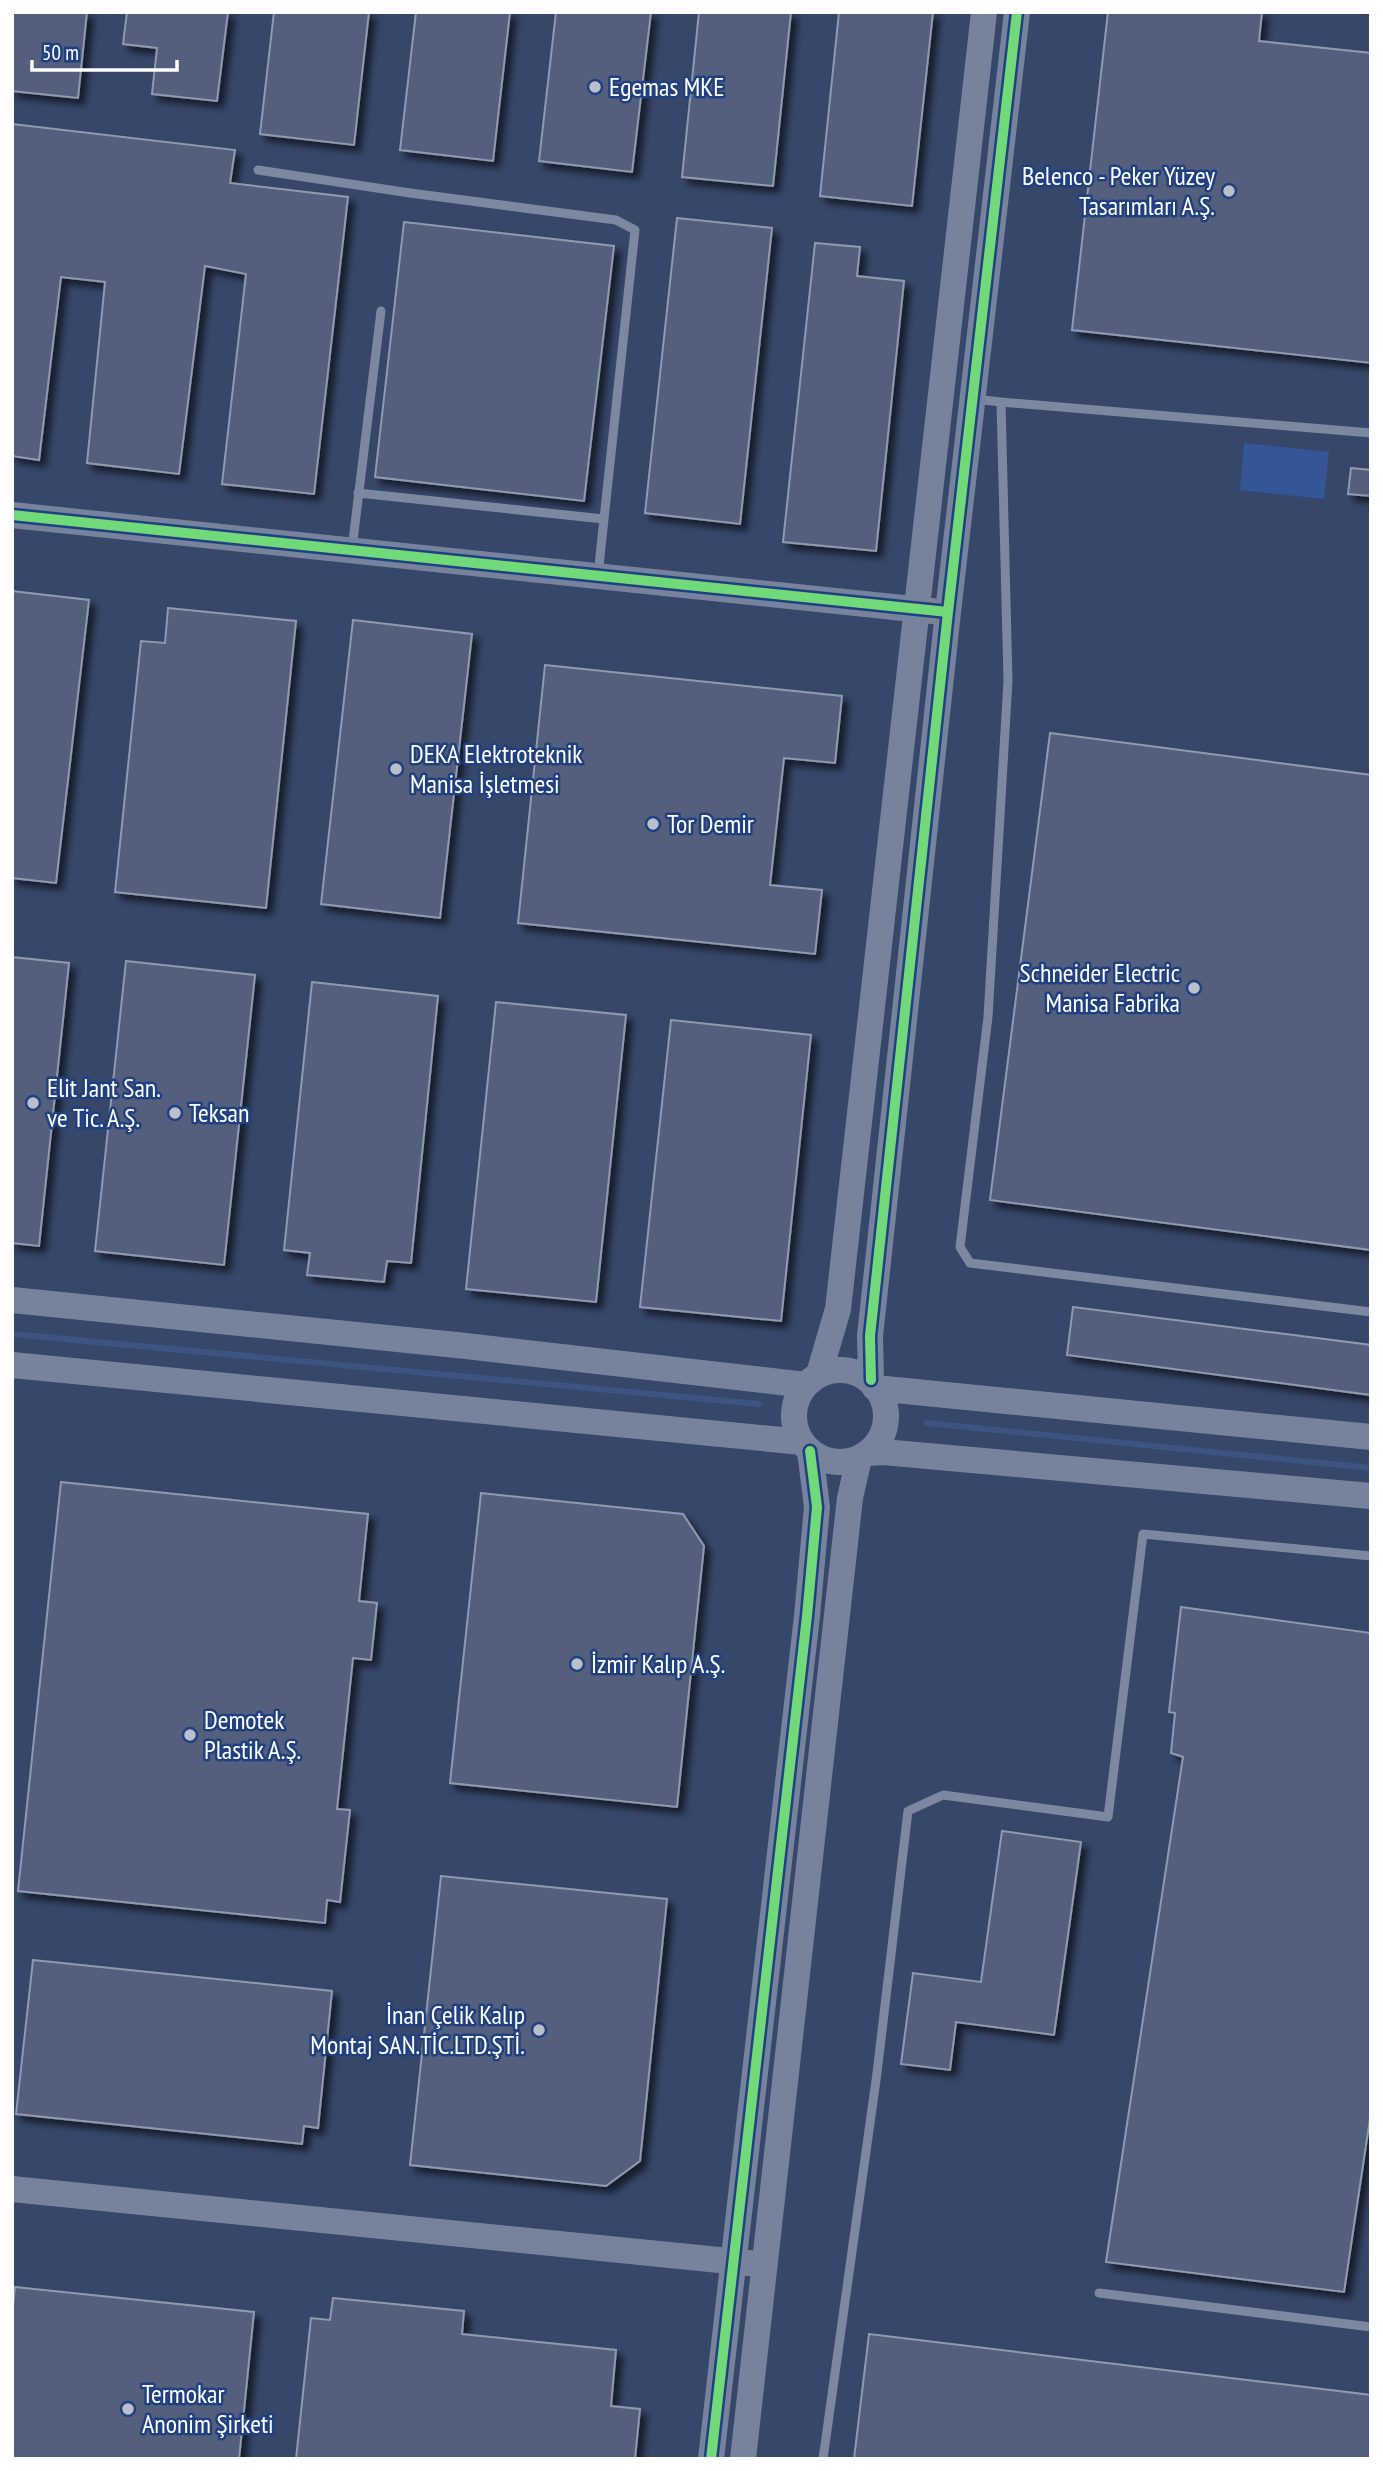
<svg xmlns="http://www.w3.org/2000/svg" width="1383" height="2471" font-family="'PT Sans Narrow',sans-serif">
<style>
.green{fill:#345697}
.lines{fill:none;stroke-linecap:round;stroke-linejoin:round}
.stream{stroke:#3d5482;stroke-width:6}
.building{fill:#525f7c;stroke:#8f9aaf;stroke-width:2;filter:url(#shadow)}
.lane{stroke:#7c88a0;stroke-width:9}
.secondary{stroke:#77839d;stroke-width:26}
.cycleway-casing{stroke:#204080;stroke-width:15}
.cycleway{stroke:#71d979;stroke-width:10}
.poi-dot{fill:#b9bfcb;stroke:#204080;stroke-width:2.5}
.labels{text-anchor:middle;stroke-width:5;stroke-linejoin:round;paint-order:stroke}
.poi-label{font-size:26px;fill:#fff;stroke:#204080;text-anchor:start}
</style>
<defs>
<filter id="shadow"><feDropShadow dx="6" dy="6" stdDeviation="3.5" flood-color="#0009"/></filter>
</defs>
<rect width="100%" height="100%" fill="#36476a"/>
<path class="green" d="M 1244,443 L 1329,452 L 1324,499 L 1240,490 Z"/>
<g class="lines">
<path class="stream" d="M 12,1334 L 759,1404
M 927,1423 L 1371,1468"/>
</g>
<path class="building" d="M 12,12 L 87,12 L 78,98 L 12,91 Z
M 127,12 L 228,12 L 217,101 L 152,94 L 157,48 L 123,44 Z
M 274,12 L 369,12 L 354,145 L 260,134 Z
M 416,12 L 510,12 L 493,161 L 400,150 Z
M 556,12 L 651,12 L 632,172 L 539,161 Z
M 699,12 L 791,12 L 773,186 L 682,177 Z
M 839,12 L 933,12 L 912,206 L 820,196 Z
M 1108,12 L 1262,12 L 1259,41 L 1371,53 L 1371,363 L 1072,330 Z
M 12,124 L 235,150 L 230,183 L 348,197 L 314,494 L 222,484 L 246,274 L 205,266 L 179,474 L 87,463 L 105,282 L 61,277 L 39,460 L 12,456 Z
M 677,218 L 772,228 L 740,524 L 645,513 Z
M 404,222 L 614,246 L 584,501 L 375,477 Z
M 815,243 L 860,247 L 857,276 L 904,281 L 876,551 L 783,542 Z
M 1351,468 L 1371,470 L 1371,496 L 1348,494 Z
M 12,591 L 89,600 L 56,883 L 12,878 Z
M 168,608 L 296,621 L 266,908 L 115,892 L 141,641 L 165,643 Z
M 353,620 L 472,634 L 440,918 L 321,904 Z
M 545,665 L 842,696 L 835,763 L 784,758 L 770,885 L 822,890 L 815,954 L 518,923 Z
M 1050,733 L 1371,775 L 1371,1250 L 990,1200 Z
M 12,957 L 69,963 L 39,1246 L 12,1243 Z
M 126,961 L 255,975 L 224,1265 L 95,1251 Z
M 312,982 L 438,996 L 411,1263 L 387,1261 L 384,1282 L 307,1275 L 310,1253 L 284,1250 Z
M 496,1002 L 626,1015 L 596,1302 L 466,1289 Z
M 671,1020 L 811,1035 L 781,1321 L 640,1307 Z
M 1073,1307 L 1371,1345 L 1371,1395 L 1067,1355 Z
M 61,1482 L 368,1514 L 359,1601 L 377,1603 L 371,1660 L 353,1658 L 337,1809 L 350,1810 L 340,1902 L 327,1900 L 325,1923 L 18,1891 Z
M 481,1493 L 683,1514 L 704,1546 L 677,1807 L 450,1783 Z
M 1181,1607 L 1371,1633 L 1371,2112 L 1344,2292 L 1106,2262 L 1183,1757 L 1171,1753 L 1175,1713 L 1169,1712 Z
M 1002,1831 L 1081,1842 L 1054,2035 L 956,2022 L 950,2070 L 901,2064 L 913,1973 L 981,1982 Z
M 441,1876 L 667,1899 L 640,2161 L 606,2186 L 410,2165 Z
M 33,1960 L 332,1991 L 318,2128 L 304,2126 L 302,2144 L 16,2114 Z
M 15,2287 L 254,2312 L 239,2459 L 12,2459 L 12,2315 Z
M 333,2298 L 464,2311 L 462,2334 L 616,2350 L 611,2406 L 640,2409 L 635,2459 L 296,2459 L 311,2318 L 330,2320 Z
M 869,2334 L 1371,2395 L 1371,2459 L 854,2459 Z"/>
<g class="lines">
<path class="lane" d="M 258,170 L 410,193 L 616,220 L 635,230 L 598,575
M 975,399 L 1001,402
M 1371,433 L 1001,402 L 1008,681 L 988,1017 L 960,1247 L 970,1263 L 1371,1312
M 358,493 L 604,519
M 352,549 L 381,311
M 1099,2293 L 1371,2327
M 823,2459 L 877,2073 L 908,1811 L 943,1795 L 1108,1817 L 1143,1534 L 1371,1556"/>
<path class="secondary" d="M 12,515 L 932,611
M 12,1300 L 466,1346 L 806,1385
M 12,1365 L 802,1442
M794 1416a46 46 0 1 1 92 0a46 46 0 1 1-92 0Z
M 819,1374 L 838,1309 C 887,877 938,445 984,12
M 871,1380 L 870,1336 L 948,612 L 1017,12
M 875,1388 L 1371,1437
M 868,1453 L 883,1452 L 1371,1496
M 12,2189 L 749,2263
M 711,2459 L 807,1616 L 817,1507 L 810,1451
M 743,2459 L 850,1498 L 859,1458"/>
<g class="cycleway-casing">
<path id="cycleway" d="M 12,515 L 948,612
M 871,1380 L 870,1336 L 948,612 L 1017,12
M 711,2459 L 807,1616 L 817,1507 L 810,1451"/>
</g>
<use href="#cycleway" class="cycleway"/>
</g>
<g class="poi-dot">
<circle cx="595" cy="87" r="7"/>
<circle cx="1229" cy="191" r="7"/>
<circle cx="396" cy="769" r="7"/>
<circle cx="653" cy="824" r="7"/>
<circle cx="1194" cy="988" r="7"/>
<circle cx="33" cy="1103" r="7"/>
<circle cx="175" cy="1113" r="7"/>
<circle cx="577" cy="1664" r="7"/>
<circle cx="190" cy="1735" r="7"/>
<circle cx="539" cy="2030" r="7"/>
<circle cx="128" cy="2409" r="7"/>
</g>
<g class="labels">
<g class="poi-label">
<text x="609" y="96">Egemas MKE</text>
<text x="1215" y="185" text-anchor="end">Belenco - Peker Yüzey<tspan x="1215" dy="30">Tasarımları A.Ş.</tspan></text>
<text x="410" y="763">DEKA Elektroteknik<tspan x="410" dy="30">Manisa İşletmesi</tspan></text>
<text x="667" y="833">Tor Demir</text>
<text x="1180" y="982" text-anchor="end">Schneider Electric<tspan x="1180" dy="30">Manisa Fabrika</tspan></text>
<text x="47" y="1097">Elit Jant San.<tspan x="47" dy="30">ve Tic. A.Ş.</tspan></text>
<text x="189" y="1122">Teksan</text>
<text x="591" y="1673">İzmir Kalıp A.Ş.</text>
<text x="204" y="1729">Demotek<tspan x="204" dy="30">Plastik A.Ş.</tspan></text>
<text x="525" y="2024" text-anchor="end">İnan Çelik Kalıp<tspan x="525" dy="30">Montaj SAN.TİC.LTD.ŞTİ.</tspan></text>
<text x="142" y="2403">Termokar<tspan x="142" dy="30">Anonim Şirketi</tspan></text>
</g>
</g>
<rect width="1383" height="2471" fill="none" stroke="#ffffff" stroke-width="28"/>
<path d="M32 60v10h145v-10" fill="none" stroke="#ffffff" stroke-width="3.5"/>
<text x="42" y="60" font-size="21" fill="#ffffff" stroke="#204080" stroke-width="5" paint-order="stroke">50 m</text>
</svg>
